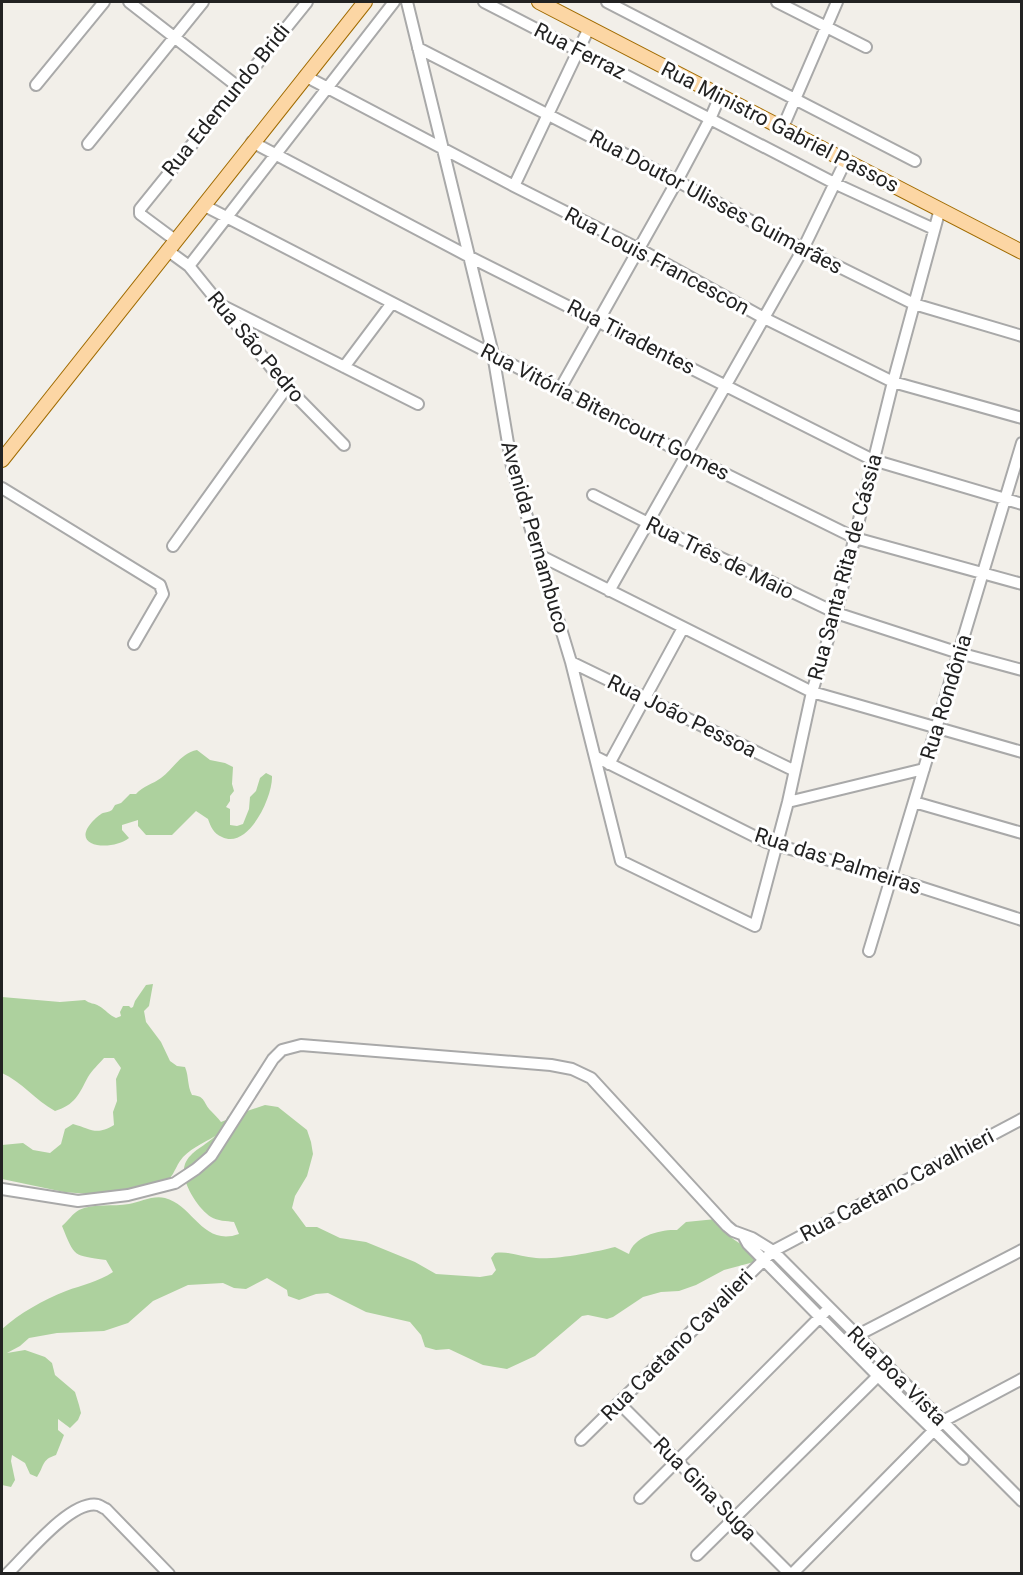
<svg xmlns="http://www.w3.org/2000/svg" width="1023" height="1575" font-family="Roboto,sans-serif">
<style>
.forest{fill:#add19e}
.lines{fill:none;stroke-linecap:round;stroke-linejoin:round}
.minor-casing{stroke:#a9a9a9;stroke-width:14}
.major-casing{stroke:#a06b00;stroke-width:16}
.minor{stroke:#fff;stroke-width:10}
.major{stroke:#fcd6a4;stroke-width:14}
.labels{text-anchor:middle;stroke-width:6;stroke-linejoin:round;paint-order:stroke}
.street-label{font-size:21px;fill:#222;stroke:#fff}
</style>
<rect width="100%" height="100%" fill="#f2efe9"/>
<path class="forest" d="M 197,750 L 210,760 L 225,763 L 233,767 L 232,784 L 234,791 L 230,796 L 230,801 L 226,807 L 230,809 L 230,825 L 237,826 L 243,824 L 249,809 L 250,797 L 256,791 L 260,778 L 266,773 L 272,776 C 273,797 248,850 222,837 C 213,833 211,827 208,819 L 196,811 L 172,835 L 146,835 L 138,826 L 138,820 L 122,825 L 122,830 L 129,838 C 113,851 69,848 92,822 C 95,819 100,814 103,813 C 106,812 109,812 112,810 L 115,805 L 121,803 L 130,794 L 136,794 C 143,786 153,784 161,778 C 173,769 181,753 197,750 Z
M 153,984 L 149,1006 L 144,1011 L 146,1022 L 161,1042 L 170,1061 L 177,1066 L 185,1067 C 189,1076 187,1085 192,1095 C 206,1096 203,1103 211,1111 C 214,1114 218,1118 221,1122 L 226,1120 L 228,1116 L 232,1117 L 220,1132 L 241,1113 L 265,1105 L 278,1107 L 307,1130 L 311,1142 L 313,1154 L 307,1176 L 295,1196 L 292,1208 L 306,1227 L 317,1227 L 340,1238 L 366,1242 L 415,1262 L 436,1274 L 480,1277 L 492,1275 L 496,1270 L 491,1258 L 495,1253 C 510,1251 521,1257 536,1258 C 555,1260 596,1252 615,1247 L 629,1254 C 634,1236 661,1229 677,1230 L 686,1222 L 716,1219 C 721,1224 724,1229 728,1234 C 736,1244 750,1246 756,1256 L 754,1262 L 724,1270 L 696,1285 L 679,1291 L 661,1292 L 643,1297 L 613,1317 L 607,1319 L 588,1315 L 582,1316 L 535,1356 L 507,1369 L 483,1365 L 449,1349 L 436,1350 L 425,1347 L 421,1335 L 410,1322 L 366,1312 L 328,1293 L 316,1294 L 299,1300 L 288,1296 L 287,1290 L 267,1278 L 246,1289 L 234,1288 L 223,1283 L 188,1285 L 153,1301 L 128,1323 L 104,1331 L 57,1333 L 29,1338 L 20,1346 L 7,1353 L 25,1350 L 45,1357 L 52,1363 L 55,1375 L 75,1392 L 79,1405 L 81,1413 L 78,1420 L 70,1428 L 58,1419 L 58,1430 L 64,1435 L 56,1455 C 41,1460 45,1465 37,1477 L 30,1474 L 25,1463 L 12,1455 L 11,1461 L 15,1480 L 11,1487 L 2,1485 L 2,1329 C 20,1313 43,1300 66,1291 C 82,1285 98,1282 113,1272 L 106,1260 C 73,1255 75,1258 62,1226 C 67,1222 73,1213 79,1210 C 94,1203 113,1207 129,1204 C 140,1202 153,1195 165,1198 C 193,1205 203,1247 239,1234 L 234,1222 C 227,1221 217,1221 211,1217 C 198,1209 179,1180 185,1164 C 190,1151 207,1145 215,1136 C 204,1143 187,1150 180,1161 C 174,1170 173,1179 162,1183 L 100,1195 L 64,1192 L 2,1179 L 2,1145 L 23,1143 L 33,1150 L 50,1153 L 61,1144 L 65,1129 L 73,1124 C 91,1129 96,1136 114,1125 L 113,1112 L 117,1101 L 116,1079 L 121,1068 L 114,1058 L 104,1058 C 99,1064 92,1070 88,1077 C 79,1094 75,1105 55,1111 C 35,1100 22,1082 2,1073 L 2,997 L 60,1002 L 85,1000 C 90,1004 94,1003 99,1006 C 106,1010 109,1015 116,1018 L 121,1016 L 120,1012 L 123,1006 L 129,1006 L 131,1008 L 133,1007 L 135,1001 L 146,985 Z"/>
<g class="lines">
<g class="minor-casing">
<path id="minor" d="M 129,2 L 237,86
M 407,2 L 493,354 L 512,467 L 571,662 L 621,861 L 755,926 L 788,802 L 812,692 L 836,613 L 893,382 L 940,209
M 484,2 L 836,184 L 934,229
M 607,2 L 915,161
M 777,2 L 866,47
M 418,48 L 677,181 L 803,249 L 914,304 L 1022,336
M 305,76 L 514,186 L 639,249 L 764,318 L 893,382 L 1022,418
M 36,85 L 104,2
M 783,127 L 837,2
M 252,142 L 468,256 L 873,460 L 1022,504
M 88,144 L 203,2
M 514,186 L 589,28
M 203,205 L 687,455 L 855,538 L 1022,584
M 175,240 L 140,214 L 140,209 L 307,2
M 167,250 L 189,266 L 287,387 L 344,445
M 189,266 L 394,2
M 225,307 L 418,404
M 344,367 L 392,303
M 560,389 L 677,181 L 710,119 L 720,96
M 2,488 L 160,585 L 163,594 L 134,644
M 593,495 L 648,523 L 836,613 L 959,653 L 1022,670
M 173,546 L 287,387
M 537,554 L 812,692 L 1022,752
M 609,591 L 803,249 L 846,160
M 571,662 L 793,770
M 596,757 L 766,842 L 892,878 L 1022,920
M 609,764 L 683,628
M 788,802 L 924,769
M 914,802 L 1022,833
M 869,951 L 1022,443
M 2,1189 L 78,1201 L 128,1195 L 175,1183 L 196,1169 L 211,1156 L 273,1059 L 282,1050 L 301,1045 L 551,1065 L 572,1069 L 591,1078 L 727,1226 L 733,1231 L 752,1238 L 773,1251 L 1022,1501
M 743,1235 L 748,1244 L 878,1376 L 963,1459
M 856,1336 L 1022,1250
M 619,1403 L 790,1574
M 581,1440 L 773,1251 L 1022,1119
M 640,1498 L 825,1312
M 697,1555 L 882,1372
M 7,1574 C 25,1557 71,1499 98,1505 C 99,1505 105,1509 106,1509 L 169,1574
M 792,1574 L 943,1421 L 1022,1379"/>
</g>
<g class="major-casing">
<path id="major" d="M 539,2 L 1022,252
M 2,460 L 365,2"/>
</g>
<use href="#minor" class="minor"/>
<use href="#major" class="major"/>
</g>
<g class="labels">
<g class="street-label">
<text transform="translate(580 51) rotate(27)" y="7">Rua Ferraz</text>
<text transform="translate(226 100) rotate(-51)" y="7">Rua Edemundo Bridi</text>
<text transform="translate(780 127) rotate(27)" y="7">Rua Ministro Gabriel Passos</text>
<text transform="translate(716 202) rotate(28)" y="7">Rua Doutor Ulisses Guimarães</text>
<text transform="translate(657 261) rotate(28)" y="7">Rua Louis Francescon</text>
<text transform="translate(631 337) rotate(27)" y="7">Rua Tiradentes</text>
<text transform="translate(256 347) rotate(50)" y="7">Rua São Pedro</text>
<text transform="translate(605 412) rotate(27)" y="7">Rua Vitória Bitencourt Gomes</text>
<text transform="translate(535 537) rotate(74)" y="7">Avenida Pernambuco</text>
<text transform="translate(720 558) rotate(26)" y="7">Rua Três de Maio</text>
<text transform="translate(845 567) rotate(-75)" y="7">Rua Santa Rita de Cássia</text>
<text transform="translate(946 697) rotate(-73)" y="7">Rua Rondônia</text>
<text transform="translate(682 716) rotate(26)" y="7">Rua João Pessoa</text>
<text transform="translate(838 861) rotate(18)" y="7">Rua das Palmeiras</text>
<text transform="translate(897 1185) rotate(-28)" y="7">Rua Caetano Cavalhieri</text>
<text transform="translate(677 1345) rotate(-45)" y="7">Rua Caetano Cavalieri</text>
<text transform="translate(897 1376) rotate(45)" y="7">Rua Boa Vista</text>
<text transform="translate(705 1489) rotate(45)" y="7">Rua Gina Suga</text>
</g>
</g>
<rect width="1023" height="1575" fill="none" stroke="#222222" stroke-width="6"/>
</svg>
